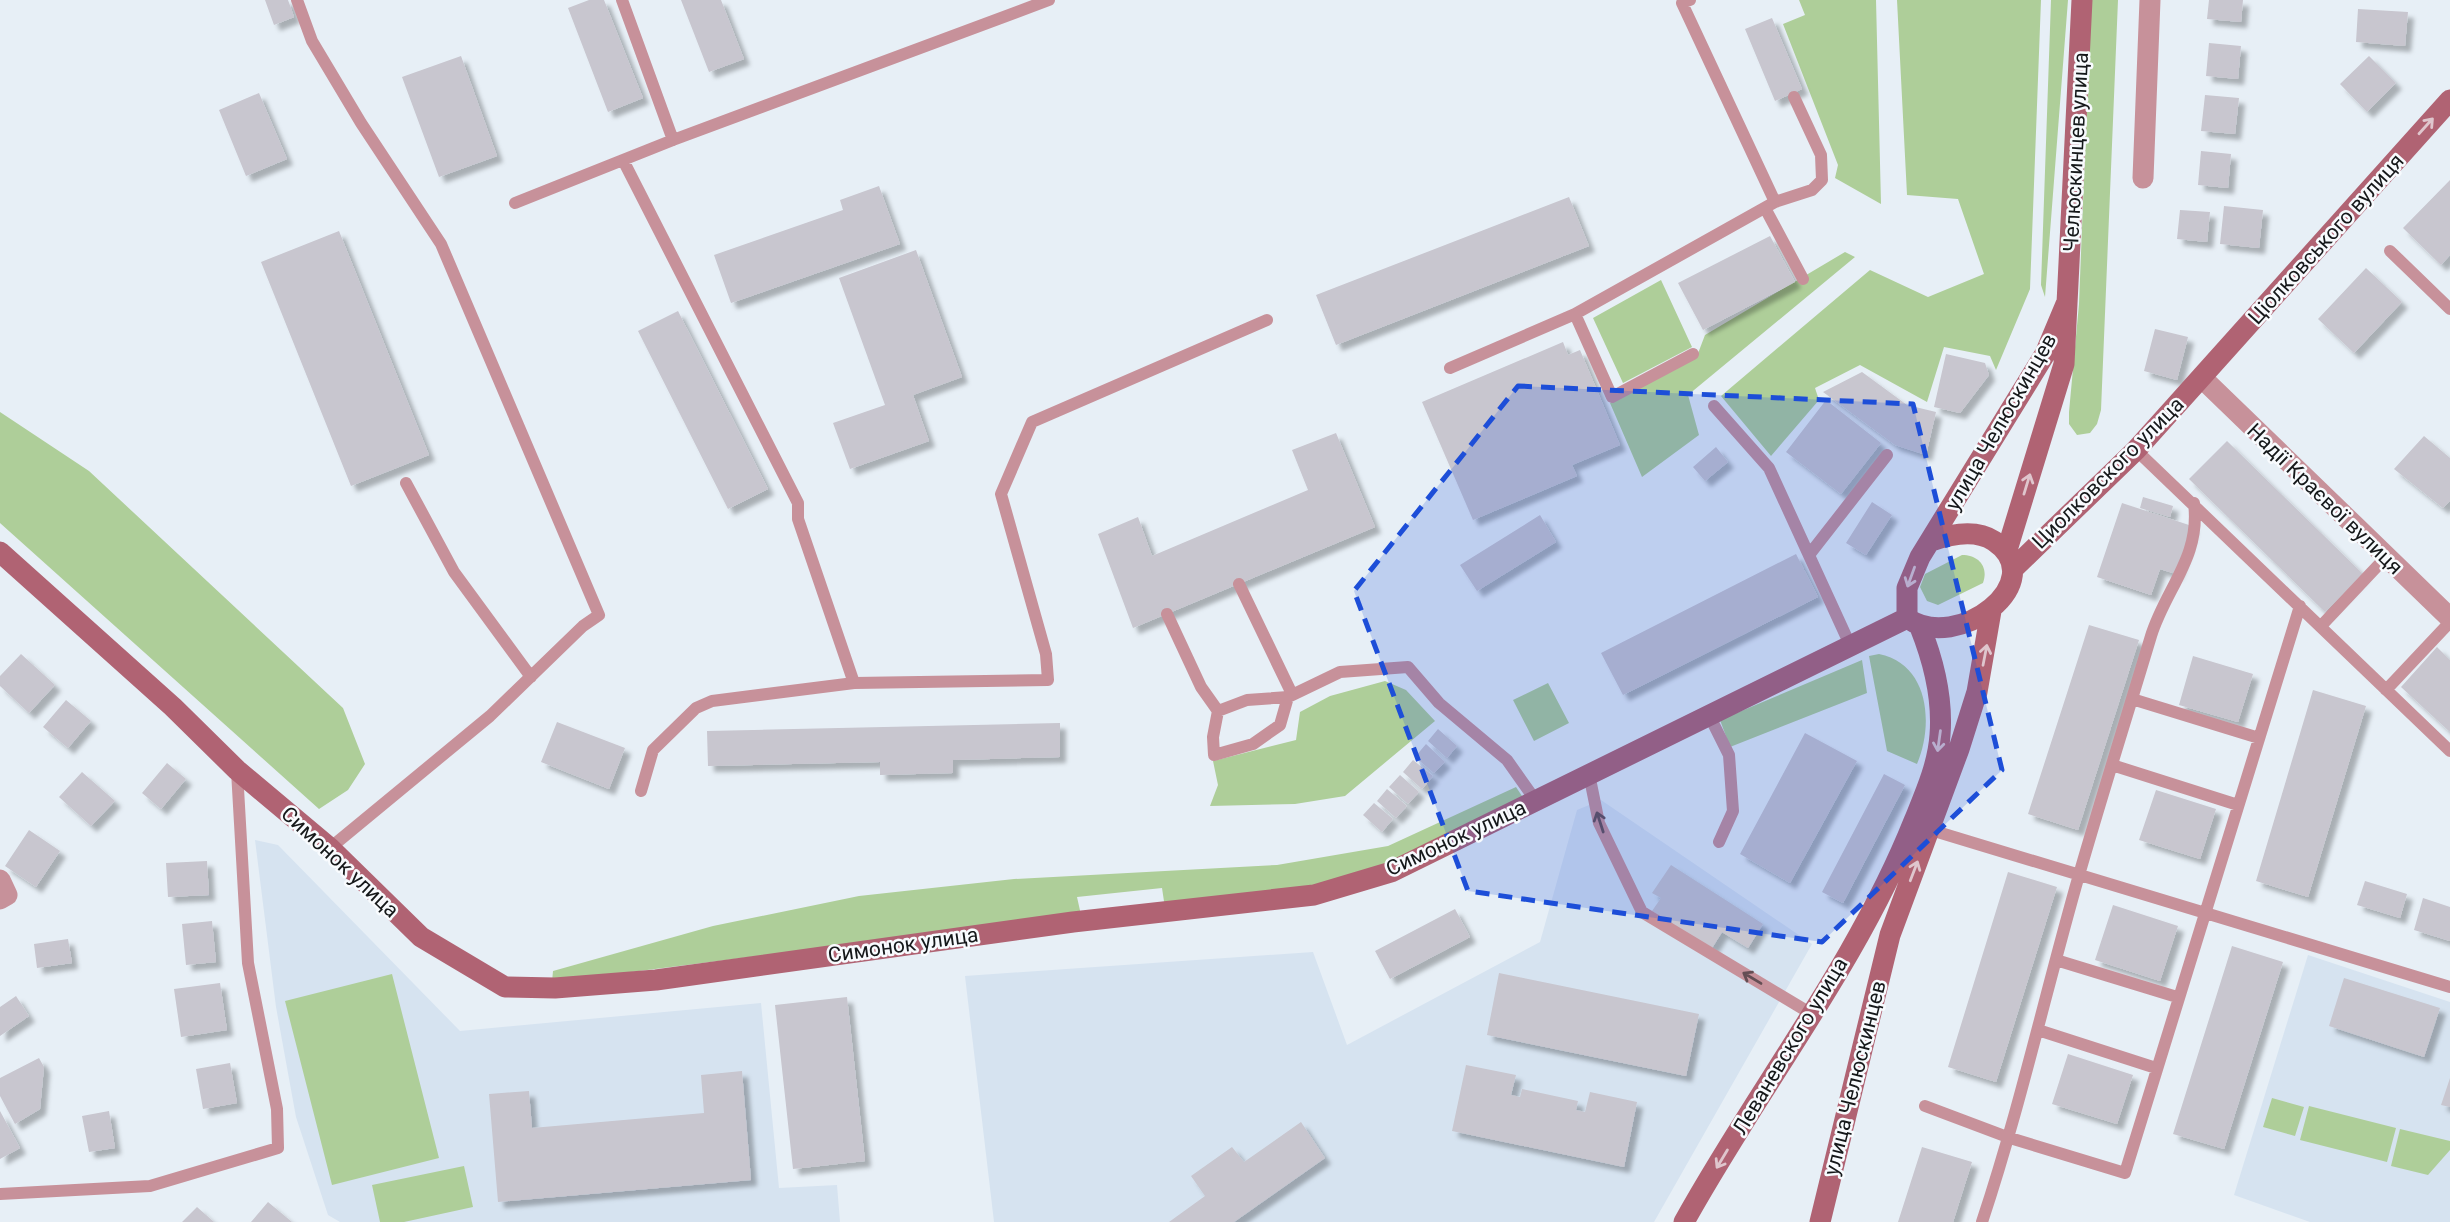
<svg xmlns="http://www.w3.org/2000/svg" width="2450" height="1222" font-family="Roboto,sans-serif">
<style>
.built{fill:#d6e3f0}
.green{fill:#aece99}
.building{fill:#c8c6cf;filter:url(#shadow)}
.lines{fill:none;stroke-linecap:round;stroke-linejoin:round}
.lane{stroke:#c7919a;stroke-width:12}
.street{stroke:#c7919a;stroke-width:21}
.secondary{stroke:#b06373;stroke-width:21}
.oneway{stroke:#dfc6cd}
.oneway2{stroke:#654e54}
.marked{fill:#1d4ed8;fill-opacity:0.2;stroke:#1d4ed8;stroke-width:5;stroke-dasharray:14 9;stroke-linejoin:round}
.labels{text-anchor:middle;stroke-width:5;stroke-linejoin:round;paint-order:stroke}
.street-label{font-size:21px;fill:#15181a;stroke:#f8fbfe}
</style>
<defs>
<filter id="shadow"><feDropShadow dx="6" dy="6" stdDeviation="2" flood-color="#0004"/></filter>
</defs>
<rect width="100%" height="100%" fill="#e7eff6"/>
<path class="built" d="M 1601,800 L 1812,944 L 1654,1222 L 994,1222 L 965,976 L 1313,952 L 1347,1045 L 1540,942 L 1577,810 Z
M 255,840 L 278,845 L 460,1031 L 761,1003 L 779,1188 L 837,1185 L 840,1222 L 340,1222 L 328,1215 L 296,1117 L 276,1007 Z
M 2308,955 L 2450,1002 L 2450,1222 L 2310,1222 L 2234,1195 Z"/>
<path class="green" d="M 1799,0 L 1876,0 L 1881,204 L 1835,178 L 1838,165 L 1783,24 L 1805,15 Z
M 1897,0 L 2041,0 L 2030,289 L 1996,370 L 1990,356 L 1944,347 L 1927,402 L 1860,365 L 1815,388 L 1819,400 L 1771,456 L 1721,396 L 1870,270 L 1928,297 L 1984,274 L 1958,199 L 1907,195 Z
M 2051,0 L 2068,0 L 2045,297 L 2041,285 Z
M 2091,0 L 2118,0 L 2101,410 L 2097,424 L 2090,433 L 2077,435 L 2069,424 L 2069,412 L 2079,304 Z
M 1845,252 L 1855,257 L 1688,395 L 1699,435 L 1642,477 L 1610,403 L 1697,356 L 1705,335 Z
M 1661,280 L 1692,347 L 1623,383 L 1593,318 Z
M 0,412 L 89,471 L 343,708 L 365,764 L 348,790 L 319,809 L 0,523 Z
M 1962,555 C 1978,555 1989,566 1983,583 L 1938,605 L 1927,601 L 1920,587 L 1925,574 Z
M 1879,654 C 1929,664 1934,724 1917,764 L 1887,751 L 1869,656 Z
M 1862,660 L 1867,693 L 1730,747 L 1720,720 Z
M 1385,681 L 1406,690 L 1435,721 L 1345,796 L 1295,804 L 1210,806 L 1218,785 L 1213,761 L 1296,740 L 1300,712 L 1330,696 Z
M 1548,683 L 1569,723 L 1534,741 L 1513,700 Z
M 1516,787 L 1524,799 L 1390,866 L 1312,890 L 1165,908 L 1162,888 L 1077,897 L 1081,915 L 552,982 L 553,971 L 713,926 L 859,896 L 1014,879 L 1277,865 L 1388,846 Z
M 392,974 L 439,1158 L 332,1185 L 285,1001 Z
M 2272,1098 L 2304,1107 L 2295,1136 L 2263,1127 Z
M 2309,1106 L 2396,1128 L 2387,1162 L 2300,1140 Z
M 2400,1129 L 2450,1141 L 2450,1150 L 2428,1175 L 2391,1166 Z
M 464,1166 L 473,1207 L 404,1222 L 380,1222 L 372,1185 Z"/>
<path class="building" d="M 265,0 L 288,0 L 294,17 L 274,25 Z
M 589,0 L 604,0 L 643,98 L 608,112 L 568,8 Z
M 681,0 L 721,0 L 744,59 L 709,72 Z
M 2209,0 L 2243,0 L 2241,22 L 2207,19 Z
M 2358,9 L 2408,12 L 2405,46 L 2356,42 Z
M 1772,18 L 1802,89 L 1775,101 L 1745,29 Z
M 2209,43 L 2241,46 L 2238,79 L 2206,76 Z
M 461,56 L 497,156 L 439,177 L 402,77 Z
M 2369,56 L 2396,83 L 2367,112 L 2340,84 Z
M 259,93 L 287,159 L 246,176 L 219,110 Z
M 2205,95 L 2239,98 L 2235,134 L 2201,131 Z
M 2201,151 L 2231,154 L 2228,188 L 2198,185 Z
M 2450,180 L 2450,255 L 2441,265 L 2403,228 Z
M 879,186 L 900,244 L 731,303 L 714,255 L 843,210 L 840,200 Z
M 1569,197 L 1589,246 L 1336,345 L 1316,295 Z
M 2224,206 L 2263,210 L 2259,248 L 2220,244 Z
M 2180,210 L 2210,212 L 2207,242 L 2177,239 Z
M 339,231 L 429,455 L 351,486 L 261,262 Z
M 1770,236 L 1795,282 L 1703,330 L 1678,283 Z
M 916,250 L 962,377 L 913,395 L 929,441 L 850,469 L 833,423 L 885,405 L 839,278 Z
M 2366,268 L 2402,302 L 2354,353 L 2318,319 Z
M 678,311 L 768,489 L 728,509 L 638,331 Z
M 2155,329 L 2188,337 L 2177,380 L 2144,371 Z
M 1563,342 L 1568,355 L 1580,350 L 1620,445 L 1572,465 L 1577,476 L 1473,520 L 1422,402 Z
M 1946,354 L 1985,363 L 1989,375 L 1960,413 L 1934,407 Z
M 1862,372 L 1907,405 L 1936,412 L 1926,455 L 1895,445 L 1823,392 Z
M 1826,400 L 1881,443 L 1841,494 L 1786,452 Z
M 1336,433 L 1375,527 L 1133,628 L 1098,534 L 1138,517 L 1152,556 L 1308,490 L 1292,450 Z
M 2424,436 L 2450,458 L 2450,501 L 2443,508 L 2394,469 Z
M 2227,441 L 2363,574 L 2325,612 L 2189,479 Z
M 1716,447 L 1728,462 L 1705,481 L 1693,467 Z
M 2143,497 L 2173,506 L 2170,517 L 2140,508 Z
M 1872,502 L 1892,515 L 1866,555 L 1846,543 Z
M 2122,503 L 2192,526 L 2176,574 L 2160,569 L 2151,595 L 2097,577 Z
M 1540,515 L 1556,542 L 1477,591 L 1460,565 Z
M 1796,554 L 1818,597 L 1623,695 L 1601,653 Z
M 2089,625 L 2139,640 L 2078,830 L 2028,814 Z
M 2437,647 L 2450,660 L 2450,732 L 2401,687 Z
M 21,654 L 55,685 L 29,713 L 0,686 L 0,676 Z
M 2193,656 L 2253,674 L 2238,722 L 2179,705 Z
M 2313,690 L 2366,706 L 2308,897 L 2256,881 Z
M 66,700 L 91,721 L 68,748 L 43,727 Z
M 557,722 L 625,748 L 609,789 L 541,762 Z
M 1060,723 L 1060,757 L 953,760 L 953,773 L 880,775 L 880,762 L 708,766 L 707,731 Z
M 1438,729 L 1457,746 L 1447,758 L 1428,741 Z
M 1805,733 L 1857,761 L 1790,883 L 1740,854 Z
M 1426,744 L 1445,762 L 1434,773 L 1415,757 Z
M 1413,760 L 1433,776 L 1422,789 L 1403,772 Z
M 167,763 L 186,779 L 161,809 L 142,793 Z
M 82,772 L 115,801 L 91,826 L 59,797 Z
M 1884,774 L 1905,785 L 1843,903 L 1822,892 Z
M 1400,775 L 1419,792 L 1408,804 L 1389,787 Z
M 1387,789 L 1407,806 L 1396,818 L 1377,801 Z
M 2156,790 L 2216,809 L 2200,859 L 2139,840 Z
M 1374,803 L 1393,819 L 1382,832 L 1363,815 Z
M 29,830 L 60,851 L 36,887 L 5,866 Z
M 207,861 L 209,895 L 168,897 L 166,863 Z
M 1671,865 L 1763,924 L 1748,948 L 1722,932 L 1712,948 L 1652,911 L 1661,898 L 1652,893 Z
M 2008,872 L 2057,887 L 1996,1082 L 1948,1067 Z
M 2365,881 L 2407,894 L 2400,918 L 2357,905 Z
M 2423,898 L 2450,907 L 2450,941 L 2414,930 Z
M 2113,905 L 2178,926 L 2160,981 L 2095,960 Z
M 1455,909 L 1470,937 L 1390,979 L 1375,951 Z
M 212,921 L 216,962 L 186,965 L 182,924 Z
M 68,939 L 72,963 L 37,968 L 34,944 Z
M 2232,946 L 2283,962 L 2224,1149 L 2173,1134 Z
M 1499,973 L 1699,1014 L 1686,1076 L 1487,1035 Z
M 2344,978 L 2440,1008 L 2424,1057 L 2329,1026 Z
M 220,983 L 227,1030 L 181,1037 L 174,989 Z
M 16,996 L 29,1016 L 0,1036 L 0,1007 Z
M 847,997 L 865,1161 L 793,1169 L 775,1005 Z
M 2068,1054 L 2133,1075 L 2117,1124 L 2052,1104 Z
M 39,1058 L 44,1067 L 40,1109 L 15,1124 L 0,1096 L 0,1078 Z
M 230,1063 L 237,1103 L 203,1109 L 196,1069 Z
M 1466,1065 L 1516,1075 L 1511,1095 L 1520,1097 L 1522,1089 L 1578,1101 L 1576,1110 L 1585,1112 L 1590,1092 L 1637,1102 L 1624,1167 L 1452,1131 Z
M 742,1071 L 751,1180 L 498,1202 L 489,1094 L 529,1091 L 532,1128 L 704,1113 L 701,1075 Z
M 2450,1078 L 2450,1107 L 2441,1105 Z
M 0,1111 L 20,1148 L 0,1159 Z
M 109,1111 L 115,1148 L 89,1152 L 82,1116 Z
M 1301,1122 L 1325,1158 L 1234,1222 L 1169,1222 L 1205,1196 L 1191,1176 L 1232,1147 L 1244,1162 Z
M 1922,1147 L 1972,1162 L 1953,1222 L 1898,1222 Z
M 268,1202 L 292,1222 L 251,1222 Z
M 197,1207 L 214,1222 L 182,1222 Z"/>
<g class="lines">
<path class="lane" d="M 297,0 L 312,41 L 361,123 L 441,244 L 599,615 L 583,626 L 490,716 L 330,848
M 622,0 L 673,140
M 1690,0 L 1682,3 L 1775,202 L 1575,314 L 1612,397 L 1693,354
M 623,160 L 798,503 L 798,519 L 854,683 L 1048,680 L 1046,654 L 1001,494 L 1032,422 L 1267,320
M 1775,202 L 1812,190 L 1822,180 L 1821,155 L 1794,97
M 515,203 L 673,140 L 1049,0
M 1765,208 L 1803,279
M 2390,251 L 2450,309
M 1450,368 L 1575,314
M 1714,406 L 1769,468 L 1851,647
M 2136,450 L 2450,751
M 406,483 L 454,572 L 531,677
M 1809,555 L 1887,455
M 1239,584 L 1292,694
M 1167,614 L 1201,687 L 1218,711
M 2321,626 L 2386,557
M 2386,690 L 2450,622
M 1288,697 L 1247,700 L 1218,711 L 1213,737 L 1214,755 L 1253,744 L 1280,725 L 1288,697 L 1340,672 L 1408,667 L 1439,703 L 1507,760 L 1536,801
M 2132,699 L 2259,738
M 1709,715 L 1729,755 L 1733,811 L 1719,842
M 2112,765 L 2238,805
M 1589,774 L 1599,823 L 1642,912 L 1810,1013
M 641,791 L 653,750 L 696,708 L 712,701 L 854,683
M 1931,830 L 2450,987
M 2056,960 L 2177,997
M 2038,1030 L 2156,1068
M 1925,1106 L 2010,1138 L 2125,1173 L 2300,606
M 0,1194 L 150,1186 L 278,1148 L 277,1109 L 248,963 L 237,771
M 1982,1222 C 2020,1108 2046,990 2079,875 C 2102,795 2127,716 2151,636 C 2166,588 2201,557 2194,503"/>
<path class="street" d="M 2143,178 L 2150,0
M 2202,378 L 2450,618
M 0,880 L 7,895 L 0,899"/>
<path class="secondary" d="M 1931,541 C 1951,534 1976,529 1994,541 C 2053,581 1957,654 1907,618 L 1907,588 L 1920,557 L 2045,354 L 2066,304
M 2007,550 L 2064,364 L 2082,0
M 0,552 L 173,707 L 237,770 L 330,848 L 421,937 L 505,987 L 555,988 L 656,980 L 1073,922 L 1314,895 L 1391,872 L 1907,618
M 2014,568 L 2136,450 L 2450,100
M 1684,1222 C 1758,1088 1857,964 1914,821 C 1925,794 1938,765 1940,735 C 1943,697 1934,662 1920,627
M 1820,1222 L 1890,935 L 1959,749 L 1977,692 L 1991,611"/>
</g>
<defs><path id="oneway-shaft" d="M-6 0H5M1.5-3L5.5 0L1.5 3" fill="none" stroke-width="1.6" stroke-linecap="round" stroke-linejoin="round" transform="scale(1.75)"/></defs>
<g class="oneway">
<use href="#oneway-shaft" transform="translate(2426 126) rotate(-48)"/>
<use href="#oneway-shaft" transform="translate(2027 484) rotate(-73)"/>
<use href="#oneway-shaft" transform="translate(1911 577) rotate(110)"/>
<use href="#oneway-shaft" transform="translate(1985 655) rotate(-79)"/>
<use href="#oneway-shaft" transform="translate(1939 741) rotate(98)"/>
<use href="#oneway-shaft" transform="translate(1914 871) rotate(-69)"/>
<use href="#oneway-shaft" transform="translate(1722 1159) rotate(121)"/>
</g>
<g class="oneway2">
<use href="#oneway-shaft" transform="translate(1600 822) rotate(-108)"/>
<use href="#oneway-shaft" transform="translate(1752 978) rotate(-149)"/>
</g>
<path class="marked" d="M 1518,386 L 1913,404 L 2002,770 L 1822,942 L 1468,891 L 1354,591 Z"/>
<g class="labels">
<g class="street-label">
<text transform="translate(2076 152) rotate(-87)" y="7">Челюскинцев улица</text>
<text transform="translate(2326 239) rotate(-48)" y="7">Ціолковського вулиця</text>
<text transform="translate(2001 422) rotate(-60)" y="7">улица Челюскинцев</text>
<text transform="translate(2108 473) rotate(-45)" y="7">Циолковского улица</text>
<text transform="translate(2325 499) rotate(44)" y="7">Надії Краєвої вулиця</text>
<text transform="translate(1456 838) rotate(-25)" y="7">Симонок улица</text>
<text transform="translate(340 862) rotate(43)" y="7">Симонок улица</text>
<text transform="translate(903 945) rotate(-8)" y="7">Симонок улица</text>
<text transform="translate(1790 1046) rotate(-59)" y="7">Леваневского улица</text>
<text transform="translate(1855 1078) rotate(-76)" y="7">улица Челюскинцев</text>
</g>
</g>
</svg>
